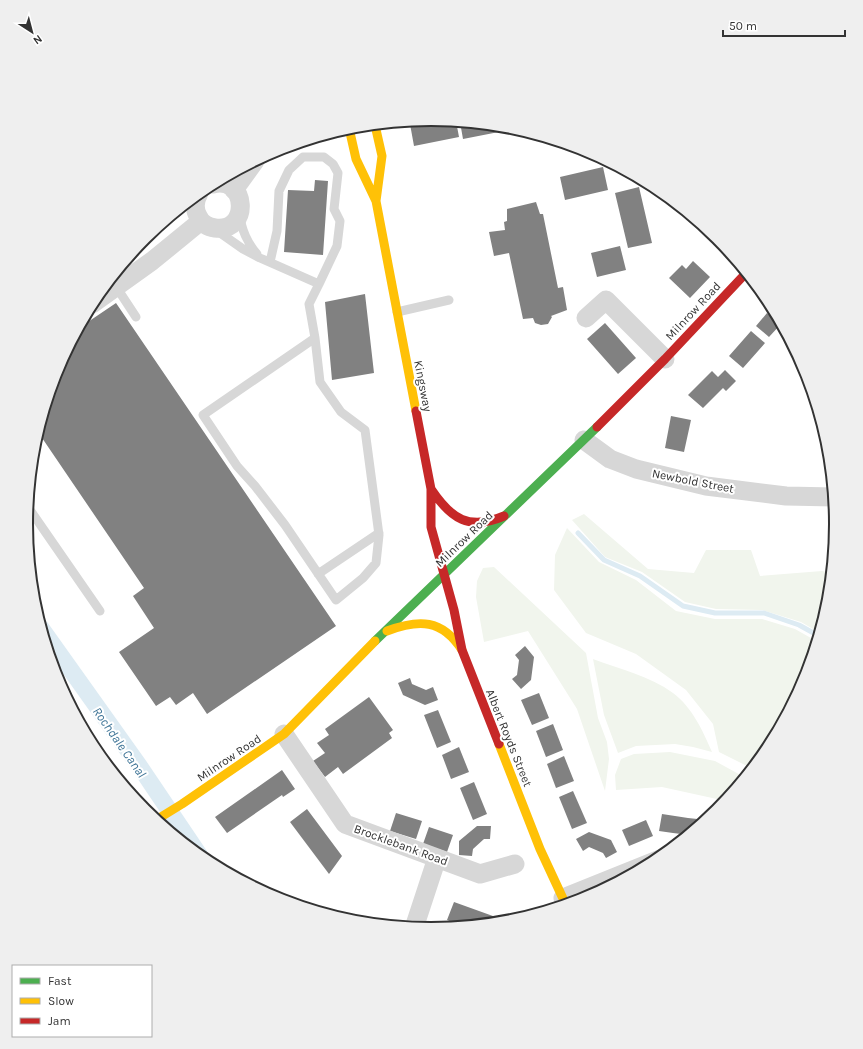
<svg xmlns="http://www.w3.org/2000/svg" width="863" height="1049" font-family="Karla,sans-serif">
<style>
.green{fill:#f1f5ed}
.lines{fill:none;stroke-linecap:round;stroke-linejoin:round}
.stream{stroke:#ddebf3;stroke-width:5}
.canal{stroke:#ddebf3;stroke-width:17}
.building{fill:#818181}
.lane{stroke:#d7d7d7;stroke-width:9}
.street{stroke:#d7d7d7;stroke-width:19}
.fast{stroke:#4caf50;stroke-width:9}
.slow{stroke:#ffc107;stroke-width:9}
.jam{stroke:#c62828;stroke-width:9}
.labels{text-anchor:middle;stroke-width:4;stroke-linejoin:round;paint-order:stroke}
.street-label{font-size:12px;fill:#333;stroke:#fff}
.water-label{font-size:13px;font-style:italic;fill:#3f7597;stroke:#fff}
.rim{fill:none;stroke:#333;stroke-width:2}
</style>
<rect width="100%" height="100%" fill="#fff"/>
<path class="green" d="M 584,514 L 648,569 L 694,573 L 706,550 L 751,550 L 760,576 L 822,571 L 832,573 L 829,604 L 820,633 L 801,622 L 762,610 L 716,609 L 685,602 L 642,572 L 605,557 L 572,520 Z
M 567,528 L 599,562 L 636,580 L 676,611 L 715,619 L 762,619 L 795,629 L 818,642 L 806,680 L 769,750 L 753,769 L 719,752 L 713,724 L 686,690 L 636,654 L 586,633 L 554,590 L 555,555 Z
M 494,567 L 586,653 L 598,718 L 607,742 L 609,759 L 605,791 L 577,709 L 528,631 L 484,642 L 476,597 L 477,581 L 483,568 Z
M 593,659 C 620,669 650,676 673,693 C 692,707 703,731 712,752 L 693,747 L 675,744 L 636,746 L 618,753 L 604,715 Z
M 670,752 L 715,761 L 746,778 L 726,801 L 662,787 L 616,790 L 615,775 L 621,759 L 634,754 Z"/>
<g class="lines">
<path class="stream" d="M 578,533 L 604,560 L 640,576 L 683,606 L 715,613 L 764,613 L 799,625 L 819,636"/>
<path class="canal" d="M 41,628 L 140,767 L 200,856"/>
</g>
<path class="building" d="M 434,119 L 456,121 L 459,137 L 414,146 L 410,124 Z
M 460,122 L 508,127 L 509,130 L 463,139 Z
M 603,167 L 608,190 L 565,200 L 560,177 Z
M 315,180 L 328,181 L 323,255 L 284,252 L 288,190 L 314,191 Z
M 639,187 L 652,243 L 628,248 L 615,193 Z
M 536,202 L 540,214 L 543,214 L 558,288 L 563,287 L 567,310 L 551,316 L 552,317 L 548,324 L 541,325 L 535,323 L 533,318 L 523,319 L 509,253 L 494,256 L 489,232 L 505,230 L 504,222 L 507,221 L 507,209 Z
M 620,246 L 626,270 L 597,277 L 591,253 Z
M 693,261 L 710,277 L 690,298 L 669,278 L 682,265 L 686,269 Z
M 365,294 L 374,373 L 332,380 L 325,302 Z
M 116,303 L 336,626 L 207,714 L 193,693 L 176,705 L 170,697 L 156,706 L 119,652 L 154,628 L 133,596 L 144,588 L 38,432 L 57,369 L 79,328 Z
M 767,313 L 780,325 L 769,337 L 756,326 Z
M 605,323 L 636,358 L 618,374 L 587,339 Z
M 751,331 L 765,343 L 743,368 L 729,356 Z
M 725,370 L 736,381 L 726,391 L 723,388 L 703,408 L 688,395 L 712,371 L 718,377 Z
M 671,416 L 691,420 L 684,452 L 665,448 Z
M 525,646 L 534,657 L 531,680 L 521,689 L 512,679 L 517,675 L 519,660 L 515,655 Z
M 410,678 L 412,684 L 426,690 L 433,687 L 438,700 L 425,705 L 403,695 L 398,683 Z
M 539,693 L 549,718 L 532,725 L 521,700 Z
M 369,697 L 393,730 L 389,733 L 392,738 L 343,774 L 338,767 L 325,777 L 313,761 L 325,753 L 317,743 L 329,735 L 325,729 Z
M 438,710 L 451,742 L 437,748 L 424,715 Z
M 553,724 L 563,750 L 546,757 L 536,731 Z
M 459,747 L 469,772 L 451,779 L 442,755 Z
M 564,756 L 574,781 L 556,788 L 547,764 Z
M 282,770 L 295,789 L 283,797 L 282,795 L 227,833 L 215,817 Z
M 474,782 L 487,814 L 473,820 L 460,788 Z
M 573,791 L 587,823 L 572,829 L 559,797 Z
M 307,809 L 342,856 L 329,874 L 290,822 Z
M 396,813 L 422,821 L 416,839 L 390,831 Z
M 662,814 L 688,818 L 707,820 L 689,835 L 673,833 L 659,831 Z
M 646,820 L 653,836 L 629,846 L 622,830 Z
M 477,826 L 491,826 L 490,839 L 484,839 L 473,849 L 472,856 L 459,855 L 459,841 Z
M 429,827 L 453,835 L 447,852 L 423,844 Z
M 589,832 L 611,840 L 617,852 L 606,858 L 603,853 L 589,847 L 583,851 L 576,839 Z
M 454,902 L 504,920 L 503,923 L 465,927 L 447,920 Z"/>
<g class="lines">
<path class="lane" d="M 240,215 C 241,229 248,244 257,254
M 216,230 L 243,249 L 260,258 L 319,284 L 309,304 L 315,338 L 320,382 L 341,412 L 365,430 L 379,535 L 376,563 L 363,578 L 336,600 L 285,525 L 255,486 L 237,466 L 203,415 L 315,338
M 270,262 L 277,231 L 279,191 L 289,170 L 303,157 L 324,157 L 333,164 L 338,173 L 334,209 L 340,221 L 337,246 L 319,284
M 115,285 L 136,317
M 397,312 L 449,300
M 28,507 L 100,611
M 318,574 L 379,533"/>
<path class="street" d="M 234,190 L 255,161
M 199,193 C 195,200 194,209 198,216 C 201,223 208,227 215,228 C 251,233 247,175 213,184
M 92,304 L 152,261 L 201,221
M 586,318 L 606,300 L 665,359
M 584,440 L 610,459 L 636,469 L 706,486 L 786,496 L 834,497
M 284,734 L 345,824 L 480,874 L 515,864
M 563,898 L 660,859
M 414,928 L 437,858"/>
<path class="fast" d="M 375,641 L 597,427"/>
<path class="slow" d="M 375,125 L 382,156 L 376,201
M 349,128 L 356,159 L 376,201 L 416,411
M 387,631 C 419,619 442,619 462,650
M 499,744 L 540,849 L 566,905
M 156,820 L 182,804 L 284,734 L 375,641"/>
<path class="jam" d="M 416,411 L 431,489 L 431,527 L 454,610 L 462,650 L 499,744
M 597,427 L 665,359 L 747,272
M 431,489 C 451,519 469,531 504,516"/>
</g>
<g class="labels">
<g class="street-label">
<text transform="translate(693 311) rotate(-47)" y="4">Milnrow Road</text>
<text transform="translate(423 386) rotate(79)" y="4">Kingsway</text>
<text transform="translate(693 481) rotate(11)" y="4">Newbold Street</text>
<text transform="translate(464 539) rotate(-44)" y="4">Milnrow Road</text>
<text transform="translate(509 738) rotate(68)" y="4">Albert Royds Street</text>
<text transform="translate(229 758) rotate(-34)" y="4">Milnrow Road</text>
<text transform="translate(401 845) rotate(20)" y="4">Brocklebank Road</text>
</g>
<g class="water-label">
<text transform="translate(120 742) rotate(55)" y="5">Rochdale Canal</text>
</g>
</g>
<path d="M0 0H863V1049H0ZM33 524a398 398 0 1 1 796 0a398 398 0 1 1-796 0Z" fill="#efefef" fill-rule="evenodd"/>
<path class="rim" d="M33 524a398 398 0 1 1 796 0a398 398 0 1 1-796 0Z"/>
<rect x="12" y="965" width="140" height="72" fill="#ffffff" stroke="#adadad"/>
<rect x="20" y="978" width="20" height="6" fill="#4caf50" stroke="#adadad"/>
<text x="48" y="985" font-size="12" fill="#333333">Fast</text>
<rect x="20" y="998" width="20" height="6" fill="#ffc107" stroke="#adadad"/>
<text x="48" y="1005" font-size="12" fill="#333333">Slow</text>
<rect x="20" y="1018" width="20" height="6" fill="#c62828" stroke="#adadad"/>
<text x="48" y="1025" font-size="12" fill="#333333">Jam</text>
<g transform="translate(32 32) rotate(144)" stroke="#ffffff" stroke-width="3" paint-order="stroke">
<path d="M0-3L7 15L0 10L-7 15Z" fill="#333333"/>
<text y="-6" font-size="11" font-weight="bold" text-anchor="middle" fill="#333333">N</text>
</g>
<path d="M723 30v6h122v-6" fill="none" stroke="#333333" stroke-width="2"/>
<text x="729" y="30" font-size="12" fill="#333333" stroke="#ffffff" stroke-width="3" paint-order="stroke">50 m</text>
</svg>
